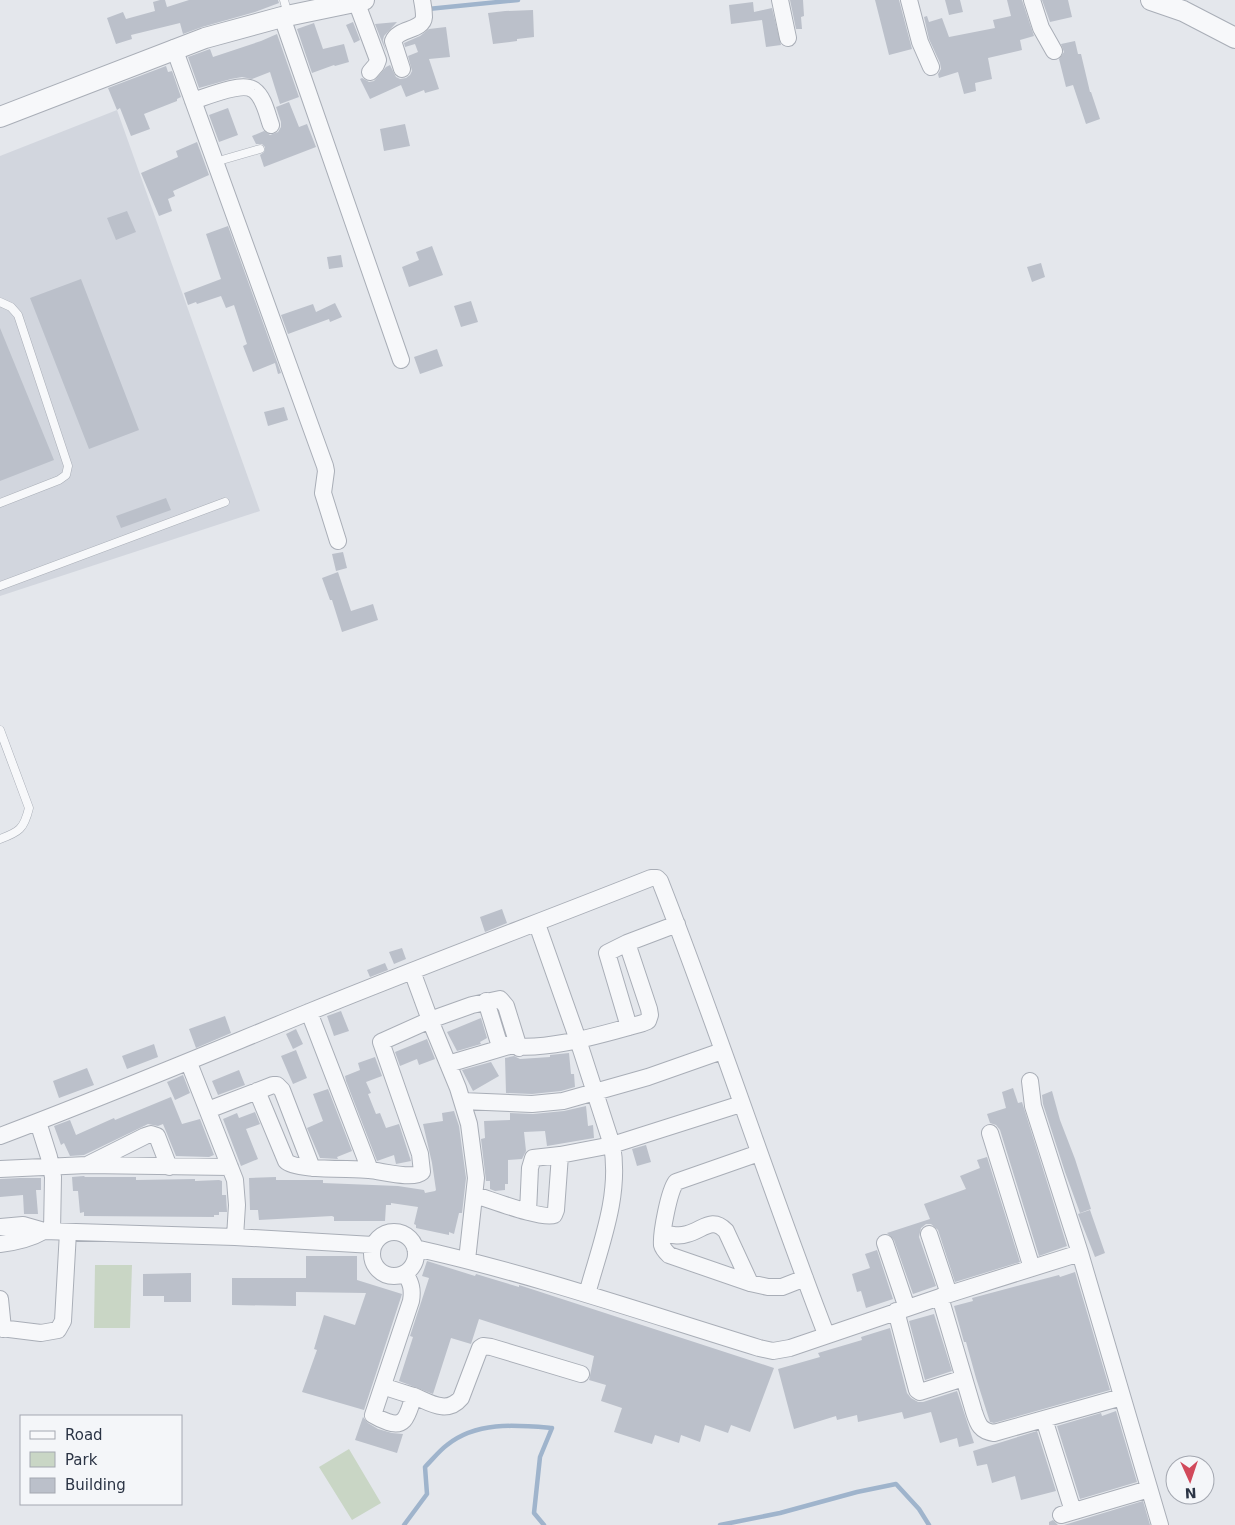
<svg xmlns="http://www.w3.org/2000/svg" width="1235" height="1525" font-family="'DejaVu Sans',sans-serif">
<style>
.built{fill:#d2d6de}
.green{fill:#c9d6c5}
.lines{fill:none;stroke-linecap:round;stroke-linejoin:round}
.stream{stroke:#9fb4cc;stroke-width:4.5}
.building{fill:#bbc0ca}
.service-casing{stroke:#a9aeb7;stroke-width:9}
.minor-casing{stroke:#a9aeb7;stroke-width:18}
.tertiary-casing{stroke:#a9aeb7;stroke-width:22}
.service{stroke:#f7f8fa;stroke-width:8}
.minor{stroke:#f7f8fa;stroke-width:16}
.tertiary{stroke:#f7f8fa;stroke-width:20}
</style>
<rect width="100%" height="100%" fill="#e4e7ec"/>
<path class="built" d="M 117,110 L 260,511 L 0,596 L 0,156 Z"/>
<path class="green" d="M 95,1265 L 132,1265 L 130,1328 L 94,1328 Z
M 349,1449 L 381,1503 L 352,1520 L 319,1467 Z"/>
<g class="lines">
<path class="stream" d="M 428,9 L 518,0
M 404,1525 L 427,1494 L 425,1467 C 432,1460 439,1451 447,1445 C 477,1421 516,1425 552,1428 L 540,1457 L 534,1513 L 544,1525
M 720,1525 L 780,1513 L 857,1492 L 896,1484 L 919,1509 L 929,1525"/>
</g>
<path class="building" d="M 160,0 L 165,0 L 167,7 L 189,0 L 278,0 L 279,3 L 255,12 L 202,27 L 183,34 L 180,23 L 131,35 L 132,39 L 116,44 L 107,18 L 123,12 L 126,19 L 155,11 L 153,2 Z
M 790,0 L 803,0 L 804,16 L 801,17 L 802,29 L 796,29 Z
M 875,0 L 899,0 L 912,49 L 889,55 Z
M 945,0 L 960,0 L 963,12 L 949,15 Z
M 1007,0 L 1022,0 L 1034,36 L 1020,40 L 1022,50 L 988,58 L 992,79 L 975,83 L 976,91 L 964,94 L 958,72 L 939,78 L 938,74 L 941,69 L 940,63 L 929,39 L 924,17 L 927,16 L 929,22 L 942,18 L 949,37 L 995,28 L 993,20 L 1011,16 Z
M 1042,0 L 1068,0 L 1072,17 L 1050,22 Z
M 753,2 L 754,12 L 772,8 L 781,45 L 766,47 L 762,20 L 731,24 L 729,5 Z
M 533,10 L 534,37 L 517,39 L 517,41 L 493,44 L 488,13 L 505,11 Z
M 353,22 L 360,40 L 354,43 L 346,25 Z
M 397,22 L 384,36 L 383,40 L 386,52 L 375,24 Z
M 314,23 L 323,49 L 344,44 L 349,62 L 335,66 L 334,65 L 312,73 L 297,29 Z
M 446,27 L 450,57 L 429,59 L 439,89 L 425,93 L 424,90 L 406,97 L 401,85 L 370,99 L 360,79 L 362,78 L 369,82 L 374,81 L 386,67 L 390,65 L 396,77 L 400,79 L 406,78 L 410,75 L 412,71 L 408,56 L 418,52 L 415,44 L 405,47 L 404,43 L 420,36 L 429,29 Z
M 277,34 L 299,97 L 280,104 L 270,72 L 252,79 L 242,77 L 231,79 L 199,88 L 188,57 L 210,49 L 213,57 L 261,41 Z
M 1075,41 L 1078,54 L 1081,54 L 1090,92 L 1091,92 L 1100,119 L 1086,124 L 1073,85 L 1066,87 L 1059,59 L 1064,52 L 1061,44 Z
M 166,66 L 168,72 L 172,71 L 181,97 L 177,99 L 177,101 L 144,114 L 150,129 L 131,136 L 120,108 L 117,110 L 108,88 Z
M 289,102 L 299,127 L 307,124 L 316,147 L 264,167 L 260,155 L 264,152 L 265,147 L 262,144 L 256,144 L 252,136 L 264,131 L 270,135 L 278,132 L 281,127 L 281,122 L 276,107 Z
M 228,108 L 238,135 L 219,142 L 209,115 Z
M 405,124 L 410,146 L 384,151 L 380,129 Z
M 197,142 L 209,175 L 173,191 L 175,196 L 168,199 L 172,211 L 159,216 L 141,173 L 178,157 L 176,151 Z
M 127,211 L 136,232 L 116,240 L 107,218 Z
M 228,226 L 281,373 L 278,374 L 275,363 L 253,372 L 243,346 L 247,344 L 234,305 L 226,308 L 221,296 L 197,304 L 196,302 L 188,305 L 184,293 L 221,279 L 206,234 Z
M 432,246 L 443,275 L 409,287 L 402,267 L 419,260 L 416,252 Z
M 341,255 L 343,267 L 329,269 L 327,257 Z
M 1041,263 L 1045,277 L 1032,282 L 1027,267 Z
M 81,279 L 139,430 L 89,449 L 30,298 Z
M 471,301 L 478,322 L 461,327 L 454,306 Z
M 335,303 L 342,317 L 330,322 L 329,319 L 288,334 L 281,315 L 313,304 L 316,312 Z
M 0,328 L 54,460 L 0,481 Z
M 437,349 L 443,366 L 420,374 L 414,357 Z
M 284,407 L 288,420 L 268,426 L 264,412 Z
M 166,498 L 171,510 L 121,528 L 116,516 Z
M 343,552 L 347,568 L 336,571 L 332,554 Z
M 338,572 L 351,611 L 373,604 L 378,620 L 342,632 L 332,600 L 330,600 L 322,578 Z
M 502,909 L 507,923 L 485,932 L 480,917 Z
M 402,948 L 406,959 L 394,964 L 389,952 Z
M 385,963 L 388,970 L 370,977 L 367,970 Z
M 341,1011 L 349,1031 L 334,1036 L 327,1016 Z
M 225,1016 L 231,1033 L 196,1048 L 189,1029 Z
M 481,1018 L 487,1038 L 480,1042 L 481,1044 L 457,1051 L 447,1032 Z
M 296,1029 L 303,1044 L 293,1049 L 286,1034 Z
M 427,1039 L 435,1059 L 419,1065 L 417,1059 L 400,1066 L 395,1052 Z
M 154,1044 L 158,1057 L 127,1069 L 122,1056 Z
M 296,1050 L 307,1078 L 293,1084 L 281,1056 Z
M 569,1053 L 571,1074 L 574,1074 L 575,1087 L 561,1091 L 532,1094 L 506,1093 L 505,1058 L 514,1056 L 520,1059 L 550,1057 L 550,1055 Z
M 375,1057 L 382,1076 L 366,1082 L 371,1093 L 368,1094 L 376,1114 L 380,1113 L 386,1128 L 399,1124 L 411,1161 L 396,1164 L 394,1155 L 377,1161 L 346,1081 L 345,1076 L 360,1070 L 358,1063 Z
M 491,1062 L 499,1076 L 473,1091 L 462,1070 Z
M 87,1068 L 94,1085 L 59,1098 L 53,1081 Z
M 239,1070 L 245,1085 L 218,1095 L 212,1081 Z
M 183,1075 L 190,1093 L 175,1100 L 167,1082 Z
M 1013,1088 L 1018,1103 L 1022,1102 L 1067,1246 L 1039,1256 L 1000,1130 L 996,1125 L 990,1123 L 987,1114 L 1006,1108 L 1002,1092 Z
M 328,1089 L 352,1151 L 337,1157 L 338,1159 L 320,1158 L 307,1128 L 323,1121 L 313,1094 Z
M 1052,1091 L 1060,1120 L 1075,1159 L 1091,1209 L 1080,1213 L 1065,1172 L 1043,1104 L 1042,1095 Z
M 171,1097 L 182,1124 L 200,1119 L 214,1155 L 209,1157 L 176,1156 L 163,1124 L 158,1126 L 148,1124 L 142,1127 L 84,1155 L 70,1156 L 64,1143 L 61,1145 L 54,1126 L 70,1120 L 76,1135 L 114,1118 L 115,1120 Z
M 586,1106 L 588,1126 L 593,1125 L 594,1138 L 547,1146 L 545,1131 L 524,1132 L 526,1151 L 522,1159 L 508,1160 L 508,1184 L 505,1184 L 505,1190 L 495,1191 L 490,1189 L 490,1181 L 486,1181 L 481,1139 L 485,1138 L 484,1121 L 510,1120 L 510,1113 L 533,1114 L 564,1111 Z
M 454,1111 L 459,1126 L 466,1178 L 462,1213 L 459,1213 L 454,1234 L 449,1232 L 449,1235 L 416,1228 L 416,1225 L 414,1224 L 418,1207 L 391,1203 L 391,1205 L 386,1205 L 385,1221 L 334,1221 L 334,1217 L 332,1216 L 259,1220 L 258,1210 L 250,1210 L 249,1178 L 276,1177 L 276,1180 L 323,1180 L 323,1183 L 398,1186 L 424,1190 L 425,1193 L 435,1191 L 436,1190 L 432,1163 L 423,1124 L 443,1121 L 442,1113 Z
M 255,1112 L 260,1124 L 246,1129 L 258,1159 L 241,1166 L 223,1119 L 237,1113 L 239,1118 Z
M 646,1145 L 651,1162 L 637,1166 L 632,1149 Z
M 987,1157 L 1020,1262 L 955,1282 L 938,1230 L 931,1224 L 926,1224 L 921,1228 L 919,1237 L 936,1286 L 913,1294 L 894,1240 L 887,1233 L 930,1219 L 924,1204 L 966,1189 L 960,1176 L 980,1168 L 977,1160 Z
M 84,1176 L 85,1177 L 136,1177 L 136,1180 L 195,1179 L 195,1181 L 219,1180 L 222,1181 L 222,1195 L 226,1195 L 227,1212 L 219,1212 L 219,1215 L 214,1215 L 214,1217 L 84,1216 L 84,1212 L 80,1213 L 78,1191 L 73,1191 L 72,1177 Z
M 20,1178 L 41,1178 L 41,1190 L 36,1190 L 38,1214 L 24,1214 L 23,1195 L 0,1197 L 0,1179 Z
M 1090,1210 L 1105,1253 L 1095,1257 L 1078,1214 Z
M 877,1250 L 893,1299 L 866,1308 L 861,1291 L 857,1292 L 852,1274 L 870,1268 L 865,1254 Z
M 306,1256 L 357,1256 L 357,1280 L 402,1294 L 364,1410 L 302,1392 L 317,1350 L 314,1349 L 324,1315 L 355,1325 L 366,1293 L 296,1292 L 296,1306 L 232,1305 L 232,1278 L 306,1278 Z
M 427,1261 L 475,1276 L 476,1274 L 519,1287 L 519,1285 L 774,1368 L 750,1432 L 731,1425 L 728,1433 L 705,1425 L 700,1442 L 681,1435 L 679,1443 L 655,1435 L 652,1444 L 614,1432 L 622,1408 L 601,1401 L 606,1385 L 589,1380 L 594,1356 L 479,1319 L 471,1344 L 451,1338 L 433,1394 L 399,1381 L 413,1337 L 410,1336 L 429,1278 L 422,1276 Z
M 1075,1272 L 1110,1390 L 994,1423 L 990,1422 L 976,1378 L 966,1342 L 964,1342 L 954,1306 L 973,1301 L 972,1298 L 1059,1275 L 1060,1277 Z
M 191,1273 L 191,1302 L 164,1302 L 164,1296 L 143,1296 L 143,1274 Z
M 934,1314 L 952,1371 L 925,1380 L 909,1321 Z
M 890,1328 L 907,1393 L 911,1398 L 918,1402 L 923,1402 L 957,1391 L 974,1443 L 959,1447 L 957,1438 L 940,1443 L 931,1412 L 904,1419 L 902,1412 L 858,1422 L 857,1415 L 837,1420 L 836,1416 L 794,1429 L 778,1369 L 820,1357 L 818,1353 L 862,1340 L 861,1337 Z
M 1116,1411 L 1137,1482 L 1080,1499 L 1057,1426 L 1101,1413 L 1102,1416 Z
M 363,1417 L 368,1423 L 378,1429 L 392,1433 L 403,1434 L 397,1453 L 355,1440 Z
M 1037,1431 L 1056,1491 L 1021,1500 L 1015,1476 L 992,1483 L 987,1464 L 977,1466 L 973,1451 Z
M 1143,1501 L 1150,1525 L 1049,1525 L 1049,1522 L 1053,1520 L 1058,1525 L 1064,1525 Z"/>
<g class="lines">
<g class="service-casing">
<path id="service" d="M 284,0 L 288,15
M 215,162 L 260,149
M 0,302 L 11,307 L 18,315 L 68,466 L 66,475 L 59,480 L 0,503
M 0,586 L 225,502
M 0,730 L 29,808 C 24,829 19,832 0,839"/>
</g>
<g class="minor-casing">
<path id="minor" d="M 780,0 L 788,38
M 909,0 L 920,42 L 931,67
M 1032,0 L 1041,28 L 1054,51
M 356,1 L 378,60 L 376,65 L 370,72
M 282,17 L 401,360
M 174,48 L 325,466 L 326,471 L 323,493 L 338,541
M 402,69 L 393,41 C 398,28 423,31 424,17 C 424,11 423,5 422,0
M 193,101 C 206,97 242,81 254,90 C 264,97 267,114 271,125
M 537,924 L 578,1040 L 612,1145 C 621,1196 600,1246 587,1294
M 412,971 L 430,1020 L 458,1088 L 469,1124 L 476,1178 L 467,1260
M 486,1001 L 498,1040 L 501,1044 C 539,1054 604,1034 643,1023 L 648,1021 L 650,1015 L 649,1009 L 627,943
M 309,1012 L 370,1170
M 629,1027 L 607,953 L 627,943 L 677,924
M 189,1063 L 235,1180 L 237,1205 L 235,1237
M 448,1064 L 509,1046
M 1030,1081 L 1033,1106 L 1080,1253 L 1160,1525
M 257,1091 L 286,1161 C 295,1171 353,1168 369,1170 C 382,1171 413,1180 422,1172 L 420,1154 L 381,1042 L 430,1020 L 472,1005 L 500,999 L 506,1006 L 519,1048
M 462,1101 L 532,1104 L 563,1101 L 648,1077 L 722,1051
M 208,1110 L 273,1085 L 277,1085 L 282,1090 L 312,1168
M 38,1122 L 49,1157 L 53,1177 L 52,1231
M 990,1133 L 1032,1268
M 0,1136 C 104,1097 206,1054 309,1012 C 422,966 537,923 651,878 L 657,878 L 660,881 C 719,1031 768,1184 826,1334
M 759,1153 L 676,1182 C 669,1191 661,1233 662,1245 C 663,1249 666,1252 669,1255 L 750,1283 L 768,1287 L 782,1287 L 805,1278
M 89,1164 L 145,1136 L 151,1134 L 157,1136 L 169,1167
M 0,1169 L 87,1165 L 230,1167
M 475,1195 C 489,1199 543,1220 554,1215 L 556,1210 L 560,1155
M 528,1212 L 530,1168 L 533,1158 L 560,1155 L 612,1145 L 741,1104
M 0,1227 L 23,1225 L 44,1231 L 235,1237 L 373,1245
M372 1254a22 22 0 1 1 44 0a22 22 0 1 1-44 0Z
M 663,1233 C 671,1235 679,1237 687,1234 C 703,1230 712,1216 726,1231 L 750,1283
M 929,1234 L 949,1294
M 885,1243 L 907,1308
M 0,1244 C 17,1242 30,1239 44,1231
M 415,1248 C 532,1274 645,1313 759,1348 L 773,1351 L 790,1348 L 940,1297 L 1080,1253
M 405,1273 C 411,1283 413,1289 411,1301 L 373,1415 C 378,1418 382,1420 388,1422 C 407,1429 408,1411 414,1396
M 940,1297 L 974,1412 C 978,1424 980,1431 994,1433 L 1122,1397
M 0,1299 L 3,1329
M 896,1311 L 917,1390 L 920,1392 L 964,1378
M 0,1328 L 41,1333 L 58,1330 L 63,1321 L 68,1232
M 383,1386 C 393,1390 404,1393 414,1396 C 429,1402 447,1415 461,1398 L 480,1348 L 483,1346 L 491,1347 L 581,1374
M 1044,1419 L 1073,1511
M 1061,1515 L 1149,1489"/>
</g>
<g class="tertiary-casing">
<path id="tertiary" d="M 1151,0 L 1183,11 L 1235,38
M 0,117 L 205,38 L 282,17 L 364,0"/>
</g>
<use href="#service" class="service"/>
<use href="#minor" class="minor"/>
<use href="#tertiary" class="tertiary"/>
</g>
<rect x="20" y="1415" width="162" height="90" fill="#f4f6f9" stroke="#a4a8b1"/>
<rect x="30" y="1431" width="25" height="8" fill="#f7f8fa" stroke="#a4a8b1"/>
<text x="65" y="1440" font-size="15" fill="#2b3445">Road</text>
<rect x="30" y="1452" width="25" height="15" fill="#c9d6c5" stroke="#a4a8b1"/>
<text x="65" y="1465" font-size="15" fill="#2b3445">Park</text>
<rect x="30" y="1478" width="25" height="15" fill="#bbc0ca" stroke="#a4a8b1"/>
<text x="65" y="1490" font-size="15" fill="#2b3445">Building</text>
<g transform="translate(1190 1480) rotate(177)"><circle r="24" fill="#f4f6f9" stroke="#a4a8b1"/>
<path d="M0-4L9 19L0 12L-9 19Z" fill="#d1495b"/>
<text y="-8" font-size="14" font-weight="bold" text-anchor="middle" fill="#2b3445">N</text>
</g>
</svg>
